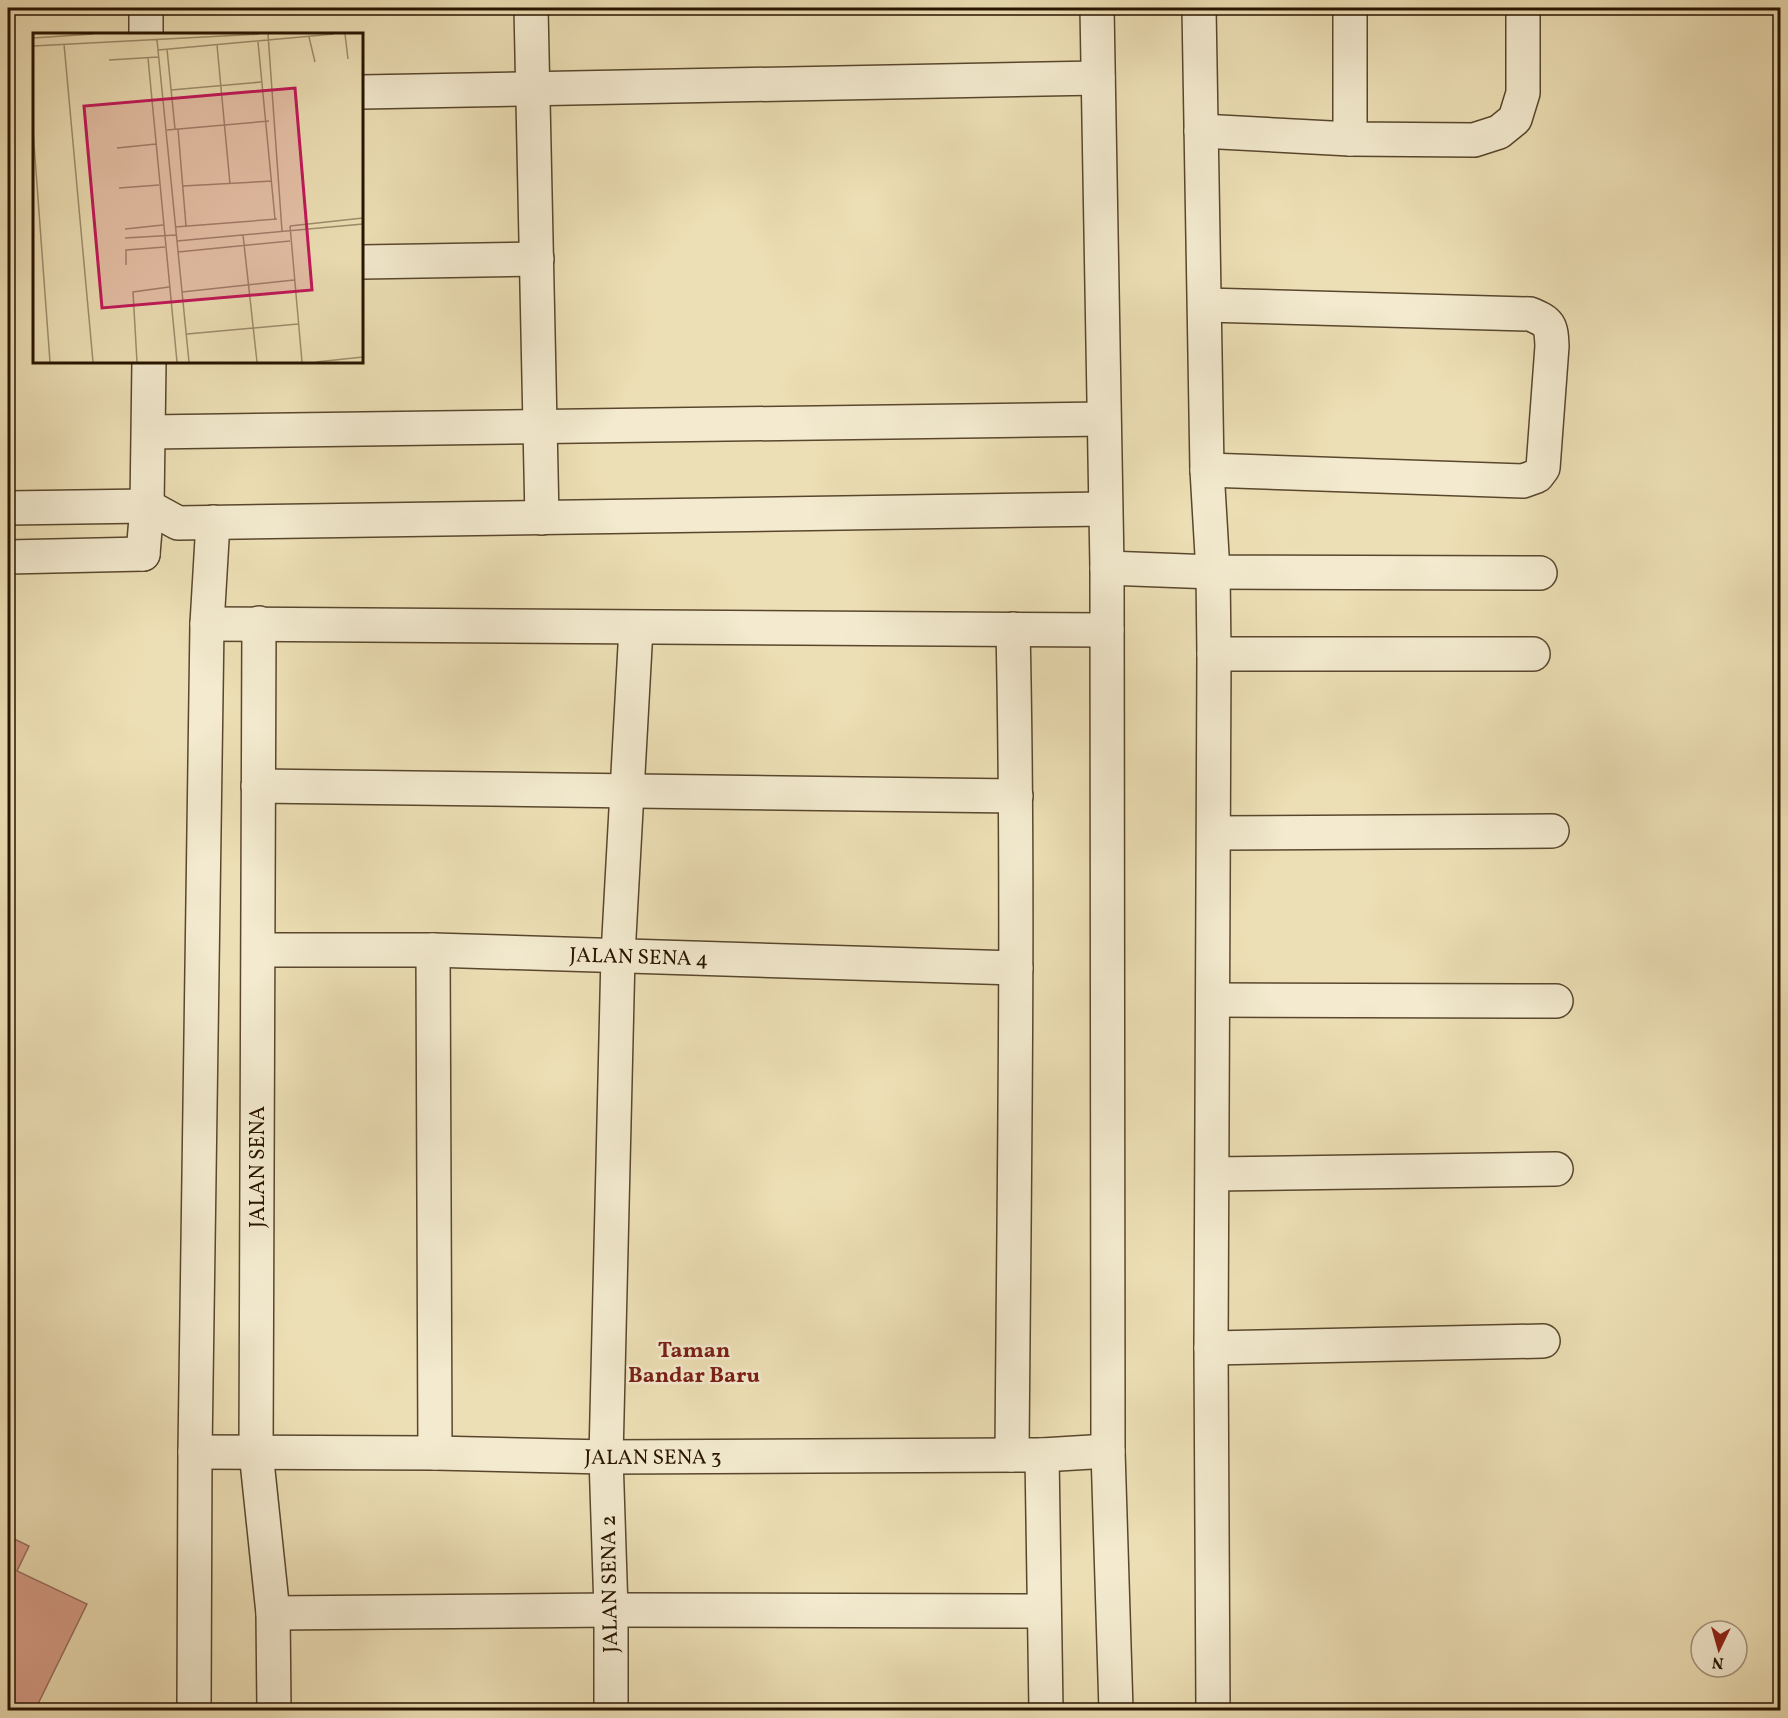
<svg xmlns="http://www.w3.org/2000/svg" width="1788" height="1718" font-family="Vollkorn,serif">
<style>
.building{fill:#d89e8a;stroke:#976f61;stroke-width:1.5}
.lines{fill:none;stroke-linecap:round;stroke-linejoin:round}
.minor-casing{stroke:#59472d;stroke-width:36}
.minor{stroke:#f3eacf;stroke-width:33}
.labels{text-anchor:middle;stroke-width:5;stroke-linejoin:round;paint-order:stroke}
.street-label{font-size:21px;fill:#281400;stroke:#f3eacf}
.neighbourhood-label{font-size:22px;font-weight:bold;fill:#7a1f14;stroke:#f3eacf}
.inset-road{fill:none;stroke:#9e8e6d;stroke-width:1.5}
.view{fill:#c2185b;fill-opacity:0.15;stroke:#c2185b;stroke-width:3}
.inset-edge{fill:none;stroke:#281400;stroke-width:3}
</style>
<rect width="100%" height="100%" fill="#eddfb5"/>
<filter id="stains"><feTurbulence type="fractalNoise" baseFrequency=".00333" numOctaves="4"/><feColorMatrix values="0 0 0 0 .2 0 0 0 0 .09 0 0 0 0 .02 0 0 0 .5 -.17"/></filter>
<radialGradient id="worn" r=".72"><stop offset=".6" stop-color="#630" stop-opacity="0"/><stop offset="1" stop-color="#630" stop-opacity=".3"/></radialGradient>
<path class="building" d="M 8,1536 L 29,1546 L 17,1571 L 87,1604 L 35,1710 L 8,1710 Z"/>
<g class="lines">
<g class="minor-casing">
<g id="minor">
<path d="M 146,8 L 146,34"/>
<path d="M 531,8 L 542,518"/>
<path d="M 1097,8 L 1107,568 L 1108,1451 L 1116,1710"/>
<path d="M 1199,8 L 1207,470 L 1213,572 L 1214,654 L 1211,1348 L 1213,1710"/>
<path d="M 362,92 L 1098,78"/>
<path d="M 1201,131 L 1350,139 L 1474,140 L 1499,132 L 1515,119 L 1523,93 L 1523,8"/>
<path d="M 1350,139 L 1350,8"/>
<path d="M 362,262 L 537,259"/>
<path d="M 1205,305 L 1530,314 C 1550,322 1551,325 1552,346 L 1543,468 L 1537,476 L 1523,481 L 1207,470"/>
<path d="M 149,432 L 1103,419"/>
<path d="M 8,508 L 147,506 L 178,523 L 1105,509"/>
<path d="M 143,554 L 147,506 L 149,362"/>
<path d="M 8,557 L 143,554"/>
<path d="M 1107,568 L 1213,572 L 1540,573"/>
<path d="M 259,623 L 256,1452 L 273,1613 L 274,1710"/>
<path d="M 207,624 L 1107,630"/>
<path d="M 1214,654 L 1533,654"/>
<path d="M 258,786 L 1016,796"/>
<path d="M 1214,833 L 1552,831"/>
<path id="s1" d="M 259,950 L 433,950 L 1016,968"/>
<path d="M 433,950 L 435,1453"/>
<path d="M 1213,1000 L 1556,1001"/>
<path d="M 1213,1174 L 1556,1169"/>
<path d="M 1211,1348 L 1543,1341"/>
<path id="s2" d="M 195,1452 L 435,1453 L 606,1457 L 1042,1455 L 1108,1451"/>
<path d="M 1012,1455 C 1014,1179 1019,904 1013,629"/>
<path d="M 1042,1455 L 1046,1710"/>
<path d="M 273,1613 L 611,1610 L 1044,1611"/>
<path d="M 194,1710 L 195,1452 L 207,624 L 213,522"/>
<path d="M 611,1710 L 611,1610 L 606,1457 L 618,955 L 636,628"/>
</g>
</g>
<use href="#minor" class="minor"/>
</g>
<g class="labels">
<g class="street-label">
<text dy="7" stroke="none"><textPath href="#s1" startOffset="380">JALAN SENA 4</textPath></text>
<text transform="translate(257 1167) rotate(-90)" y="7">JALAN SENA</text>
<text dy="7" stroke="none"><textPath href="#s2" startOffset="458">JALAN SENA 3</textPath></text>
<text transform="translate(609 1584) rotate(-91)" y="7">JALAN SENA 2</text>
</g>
<g class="neighbourhood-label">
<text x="694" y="1357">Taman<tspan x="694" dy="25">Bandar Baru</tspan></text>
</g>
</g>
<g transform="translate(33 33)">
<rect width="330" height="330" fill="#eddfb5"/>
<path class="inset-road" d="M 235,1 L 249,198M 312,1 L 315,26M 276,4 L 282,29M 0,5 L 60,1M 124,7 L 156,329M 225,9 L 242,186M 31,11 L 60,329M 184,12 L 197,151M 0,13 L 226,1M 134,16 L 142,96M 125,17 L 301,1M 115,25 L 144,329M 76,27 L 125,24M 138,57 L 228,49M 145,96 L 153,193M 0,97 L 17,329M 134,97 L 236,88M 84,115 L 123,111M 150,153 L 239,148M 86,155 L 126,152M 257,193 L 269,329M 257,193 L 330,185M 142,194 L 244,186M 92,196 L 130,192M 210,202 L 224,329M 92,205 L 143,202M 144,208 L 330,191M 145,219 L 257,208M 93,232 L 93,217 L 132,214M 149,259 L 261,247M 154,301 L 265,291M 104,329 L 100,259 L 136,254M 283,329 L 330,324"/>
<path class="view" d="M 262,55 L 279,257 L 69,275 L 51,73 Z"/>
<rect width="330" height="330" class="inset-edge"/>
</g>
<rect width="1788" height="1718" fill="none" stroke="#eddfb5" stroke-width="30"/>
<rect x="9" y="9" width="1770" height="1700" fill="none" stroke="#281400" stroke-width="3"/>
<rect x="15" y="15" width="1758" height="1688" fill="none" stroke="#281400" stroke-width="1.5"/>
<g transform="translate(1719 1649) rotate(185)"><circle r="28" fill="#f3eacf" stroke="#a2947c" stroke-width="1.5"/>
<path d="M0-4.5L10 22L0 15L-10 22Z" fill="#8f2418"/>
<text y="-9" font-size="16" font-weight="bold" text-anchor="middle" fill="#281400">N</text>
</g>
<rect width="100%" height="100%" filter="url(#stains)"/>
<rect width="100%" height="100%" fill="url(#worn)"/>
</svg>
